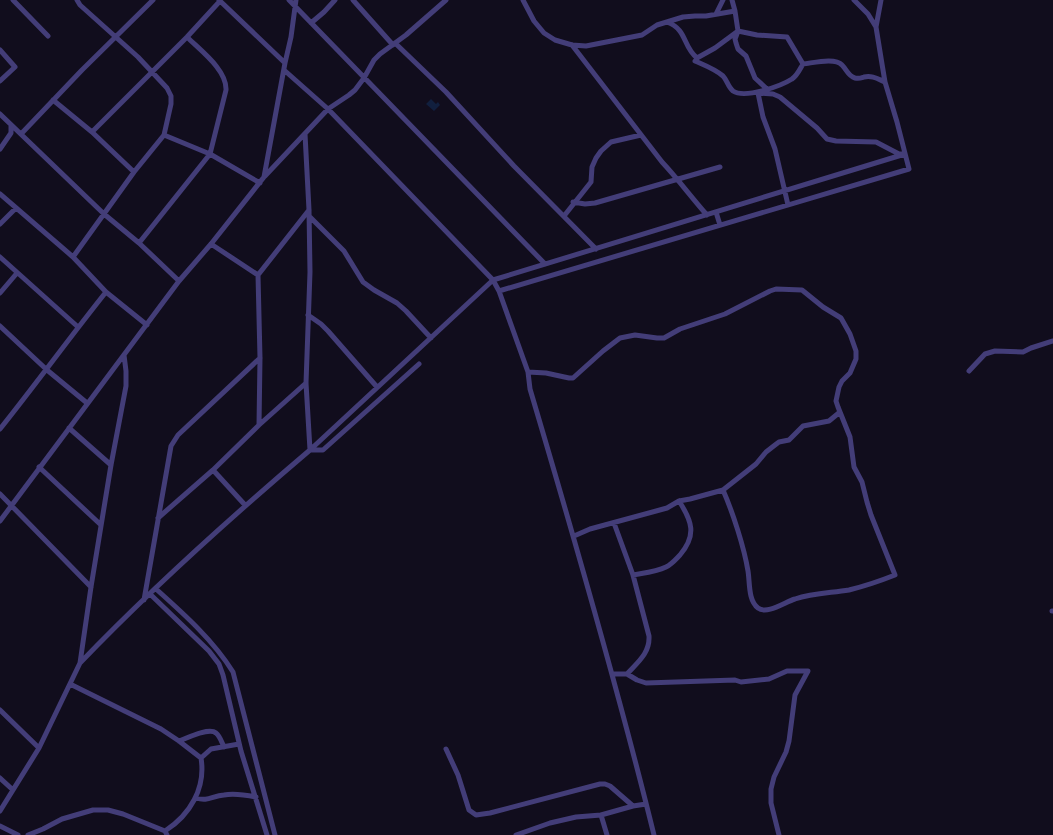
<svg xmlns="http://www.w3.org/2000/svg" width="1053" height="835" font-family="Ubuntu,sans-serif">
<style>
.water{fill:#111f3e}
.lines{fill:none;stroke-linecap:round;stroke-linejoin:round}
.minor{stroke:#433d78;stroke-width:5}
</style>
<rect width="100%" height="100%" fill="#110d1d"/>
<path class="water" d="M 431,99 L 436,104 L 438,102 L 440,105 L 434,111 L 426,104 Z"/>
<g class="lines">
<path class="minor" d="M 13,0 L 48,36
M 77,0 L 80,5 L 138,57 L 167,88 L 171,96 L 171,104 L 164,135 L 210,154 L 139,243
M 289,0 L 545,264
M 353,0 L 393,45
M 523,0 L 534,21 L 544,33 L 555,40 L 572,45 L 586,46 L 642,35 L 657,25 L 683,17 L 695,16 L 706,16 L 735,11 L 738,31 L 735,39 L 736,43 L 738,49 L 746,56 L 755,78 L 767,89
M 732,0 L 735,11
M 854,0 L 868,14 L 876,27
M 716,14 L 723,0
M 667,22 C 688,30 682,46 697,58 L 715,48 L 738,31 L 757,35 L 787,37 L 803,64
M 311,23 L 324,12 L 335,0
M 187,37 C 201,51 227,70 226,90 L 210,154 L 260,183
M 395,43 L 446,92 L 514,166 L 596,249
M 572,45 L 662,162 C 678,179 691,197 707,215
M 0,50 L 15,67 L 0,81
M 695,61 C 704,65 715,69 723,76 C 727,80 728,87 733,91 C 745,99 781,86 792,79 C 797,76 800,69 803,64 C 813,63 835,57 842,65 C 847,70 848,76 855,78 C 859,79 861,78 864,77 C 872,75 878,79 885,82
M 285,63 L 291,37 L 296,0
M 284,70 L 328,109 L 493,280 L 499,291 L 528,372 L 530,389 C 574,537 617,685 654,835
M 758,93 L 773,94 L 780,97 L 817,128 L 827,139 L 836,141 L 876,142 L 899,154 L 902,154
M 758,93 L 763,117 L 775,149 L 788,205
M 53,100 L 92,132 L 187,37 L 220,1
M 0,114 L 104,214 L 139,243 L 179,281
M 92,132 L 134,172
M 21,134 L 82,70 L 153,0
M 0,149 L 11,133 L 11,126
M 265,176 L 328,109 L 349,95 L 355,90 L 364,78 L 374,60 L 380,54 L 406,35 L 446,0
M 0,194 L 73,257 L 106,292 L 147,325
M 573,202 L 585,204 L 595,203 L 720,167
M 716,212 L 720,225
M 309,216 L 344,251 L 363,282 L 374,290 L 397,303 L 406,311 L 431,338
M 564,216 L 591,182 L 592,167 L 596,158 L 601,151 L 611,142 L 641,135
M 0,224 L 16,208
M 211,244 L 258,275 L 309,210
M 0,257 L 78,327
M 73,257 L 134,172 L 164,135
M 258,275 L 260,358 L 259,425 L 306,383
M 499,291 L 909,169 L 897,122 L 885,82 L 882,64 L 876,27 L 881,0
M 0,293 L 17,273
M 308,315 L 321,324 L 328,331 L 377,387
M 0,326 L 47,370 L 87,403
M 969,371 L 985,354 L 995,351 L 1023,352 L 1031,348 L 1053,341
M 528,372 L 546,373 L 569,378 L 573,378 L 603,351 L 620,338 L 635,335 L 657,338 L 664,338 L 680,329 L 725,314 L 770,291 L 776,289 L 802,290 L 823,307 L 841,318 L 850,334 L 856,351 L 856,359 L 850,373 L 842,381 L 839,387 L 836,401 L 838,407 L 850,437 L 854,467 L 862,482 L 867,502 L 871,515 L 895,575 C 880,581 865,586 849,590 C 831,593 813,593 795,599 C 785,602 767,615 758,608 C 748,600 750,583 748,571 C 744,547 733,513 723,490 L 690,499 L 679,501 L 667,508 L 590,529 L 574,536
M 69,428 L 111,465
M 0,429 C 36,384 70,337 106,292
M 310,450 L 493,280 L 905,154
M 310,450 L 323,450 L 419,364
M 39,467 L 101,525
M 213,470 L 245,505
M 723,490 L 756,464 L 766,452 L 775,445 L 779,442 L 789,440 L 803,426 L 829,421 L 840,412
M 0,494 L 91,587
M 158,518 L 213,470 L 259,425
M 0,521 L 179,281 L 211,244 L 264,177 L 285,63 L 219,0
M 614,523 L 633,575 C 644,573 656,572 666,567 C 672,564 676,559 680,555 C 697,535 692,521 679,501
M 156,589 C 184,614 213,640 233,672 L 275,835
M 150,594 L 209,651 L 219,664 L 223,675 L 241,751 L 267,835
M 144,600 L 171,446 L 178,435 L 260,358
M 1052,611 L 1053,611
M 80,663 C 152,588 230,518 310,450 L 306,383 L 310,272 L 309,210 L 305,134
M 613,674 L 627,674 L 637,680 L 646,683 L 735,680 L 741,682 L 769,679 L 787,671 L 808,671 L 795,695 L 789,741 L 786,752 L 774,777 L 771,789 L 771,803 L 779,835
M 627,674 C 638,662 650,653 649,636 L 633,575
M 70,684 L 161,729 L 179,741 L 201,758 C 206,788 190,815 165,831 L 167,835
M 0,710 L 39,748
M 179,741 C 187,738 209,727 216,733 C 220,736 222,743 224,747
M 446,749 L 458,775 L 469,810 L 476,815 L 490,813 L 600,784 L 605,784 L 610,786 L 633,806 L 646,804
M 201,758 L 211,749 L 239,744
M 0,778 L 13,790
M 196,798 C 208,802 212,796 224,795 C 234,793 246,795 256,797
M 0,811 L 39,748 L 80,663 L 91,587 L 111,465 L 126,386 L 126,371 L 124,355
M 601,815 L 607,835
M 0,826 L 18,835
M 28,835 L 43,829 L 62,819 L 93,810 L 108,810 L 123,814 L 165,831
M 516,835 L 550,823 L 576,817 L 601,815 L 633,806"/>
</g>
</svg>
